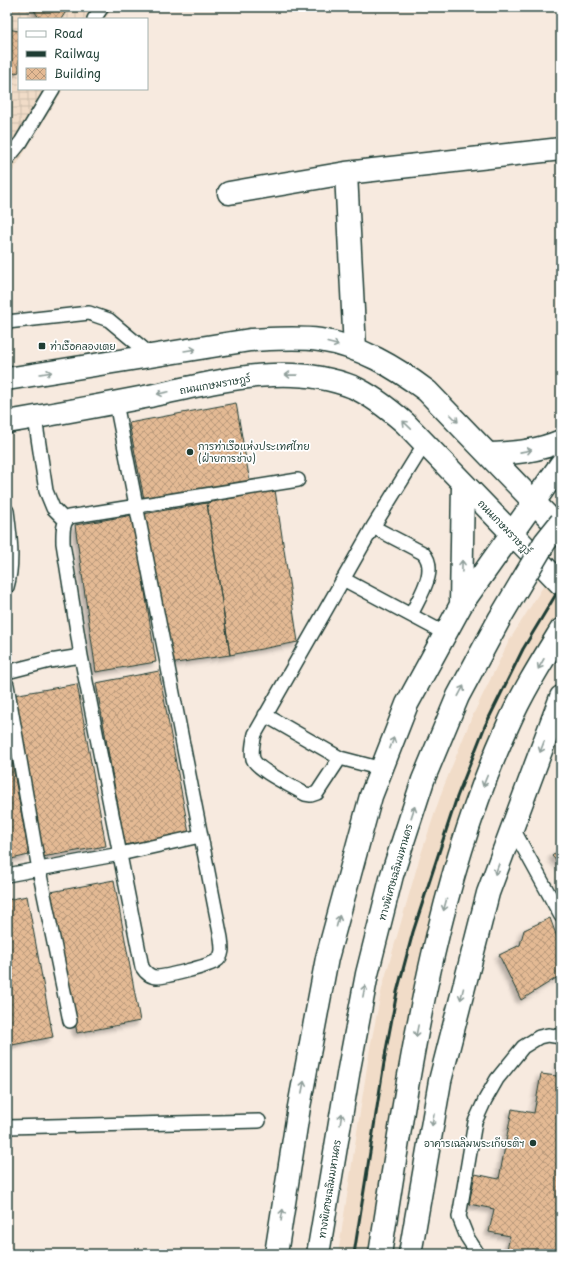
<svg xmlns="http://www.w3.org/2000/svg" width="568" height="1261" font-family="'Playpen Sans','Playpen Sans Thai',sans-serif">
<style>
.built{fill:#f1dcc8}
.industrial{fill:url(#industrial-grid)}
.building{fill:url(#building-cross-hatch);stroke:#1f3d34;filter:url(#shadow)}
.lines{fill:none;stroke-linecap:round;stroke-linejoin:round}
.service-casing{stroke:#1f3d34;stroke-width:16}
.minor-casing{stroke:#1f3d34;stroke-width:25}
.tertiary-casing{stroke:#1f3d34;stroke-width:25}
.motorway-casing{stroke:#1f3d34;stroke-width:25}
.service{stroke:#fff;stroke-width:13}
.minor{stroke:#fff;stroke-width:22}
.tertiary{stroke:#fff;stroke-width:22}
.motorway{stroke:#fff;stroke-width:22}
.rail{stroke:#1f3d34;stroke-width:3}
.motorway-bridge-casing{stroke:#1f3d34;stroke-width:25;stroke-linecap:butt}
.motorway-bridge{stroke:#fff;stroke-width:22}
.oneway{stroke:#8f9e9a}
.poi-dot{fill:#1f3d34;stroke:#fff;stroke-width:1.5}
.labels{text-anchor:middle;stroke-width:3.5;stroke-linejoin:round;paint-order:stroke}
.poi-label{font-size:10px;fill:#1f3d34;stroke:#fff;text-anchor:start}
.street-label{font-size:10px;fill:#1f3d34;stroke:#fff}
</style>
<defs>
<pattern id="industrial-grid" width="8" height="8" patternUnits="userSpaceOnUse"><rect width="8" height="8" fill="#f1dcc8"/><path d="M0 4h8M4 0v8" fill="none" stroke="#cebeac"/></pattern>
<pattern id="building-cross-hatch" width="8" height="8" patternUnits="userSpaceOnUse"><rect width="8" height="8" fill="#e4ba94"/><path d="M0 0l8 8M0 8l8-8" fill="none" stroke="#b8987a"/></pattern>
<filter id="shadow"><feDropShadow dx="-3.5" dy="3.5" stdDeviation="2" flood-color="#0004"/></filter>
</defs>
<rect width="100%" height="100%" fill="#f7eadf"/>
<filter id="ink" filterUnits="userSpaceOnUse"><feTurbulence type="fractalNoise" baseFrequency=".025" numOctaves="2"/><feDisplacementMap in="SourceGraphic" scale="8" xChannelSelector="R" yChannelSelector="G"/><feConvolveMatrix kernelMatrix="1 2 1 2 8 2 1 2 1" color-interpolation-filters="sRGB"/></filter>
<g filter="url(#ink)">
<path class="built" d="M 561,558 L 561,617 L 537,656 L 428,937 L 413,995 L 401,1053 L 370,1254 L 338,1254 L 370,1048 L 382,988 L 419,860 L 442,791 L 471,719 L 509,641 Z"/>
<path class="industrial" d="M 7,7 L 112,7 L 105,19 L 19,19 L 19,89 L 63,89 L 13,171 L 7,173 Z"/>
<path class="building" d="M 34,7 L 67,7 L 67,10 L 61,19 L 40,19 L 35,12 Z
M 7,29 L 19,31 L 19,72 L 11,74 L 7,74 Z
M 236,403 L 250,482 L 144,499 L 129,423 Z
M 275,490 L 298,642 L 230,655 L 207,503 Z
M 207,503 L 230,655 L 169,664 L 143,514 Z
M 133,515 L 156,662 L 96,672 L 75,525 Z
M 159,671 L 189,833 L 125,845 L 96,683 Z
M 77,684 L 106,846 L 42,857 L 13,695 Z
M 7,734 L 29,855 L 7,860 Z
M 561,848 L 561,866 L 552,856 Z
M 114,880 L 140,1021 L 77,1033 L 51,892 Z
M 27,896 L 53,1037 L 7,1046 L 7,900 Z
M 550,918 L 561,948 L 561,975 L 521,1000 L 499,955 L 520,945 L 524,930 Z
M 560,1058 L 561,1254 L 506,1254 L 510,1236 L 489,1232 L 494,1209 L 469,1204 L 475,1174 L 499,1179 L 512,1109 L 534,1113 L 541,1074 L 557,1076 Z"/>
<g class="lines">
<g class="service-casing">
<path id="service" d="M 94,19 L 102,7
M 7,159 L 21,142 L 53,89
M 7,322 L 89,313 L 109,320 L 152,356
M 35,418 L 46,491 L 53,508 L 66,521
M 7,511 C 10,535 14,563 7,587
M 373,527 L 423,553 C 439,570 419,597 411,615
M 343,579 L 446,634
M 81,656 L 142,967 C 145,972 150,977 157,977 C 165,977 209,966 216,961 C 224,956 222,946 221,938 L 116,403
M 7,672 L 50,661 L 81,656 L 63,543 C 63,533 62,524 69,517 L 298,480
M 7,685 L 39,870 L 70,1021
M 265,715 L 340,758 L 382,769
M 340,758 L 317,793 L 311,795 L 305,794 C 294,787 257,770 253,759 C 251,751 253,742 255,734 L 373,527 L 425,443
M 512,827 L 561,916
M 7,875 L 120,854 L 200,836
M 7,1127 L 259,1121
M 478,1254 L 467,1237 L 459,1217 L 475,1122 L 485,1100 L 497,1079 L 523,1047 L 539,1037 L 548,1035 L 561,1037"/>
</g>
<g class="minor-casing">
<path id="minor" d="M 229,193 L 346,173
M 355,349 L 346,173 L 561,149"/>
</g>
<g class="tertiary-casing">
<path id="tertiary" d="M 7,379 L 250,340 C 273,339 297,337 320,340 C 360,346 395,367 427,391 L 561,530
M 7,422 C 55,414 103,405 150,396 C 215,382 289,361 353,387 C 373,396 389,409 405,423 L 561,584"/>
</g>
<g class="motorway-casing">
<path id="motorway" d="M 490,454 C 515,453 538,451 561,441
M 461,605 L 463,484
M 276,1254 L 299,1107 L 327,958 L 371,796 L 407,704 L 461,605 L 561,464
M 380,1254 C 409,1075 432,892 508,725 C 522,693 542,661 561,630
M 410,1254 L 440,1081 L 488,893 L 561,697"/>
</g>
<use href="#service" class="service"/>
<use href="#minor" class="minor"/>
<use href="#tertiary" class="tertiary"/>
<use href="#motorway" class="motorway"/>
<path class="rail" d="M 354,1254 L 386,1050 L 397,992 L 413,932 L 457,797 L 485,726 L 523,649 L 561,586"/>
<g class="motorway-bridge-casing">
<path id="motorway-bridge" d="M 318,1254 L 349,1069 L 367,974 L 392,875 L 423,780 L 458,696 L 500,618 L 545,542 L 561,522"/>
</g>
<use href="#motorway-bridge" class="motorway-bridge"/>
</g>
<defs><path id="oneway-shaft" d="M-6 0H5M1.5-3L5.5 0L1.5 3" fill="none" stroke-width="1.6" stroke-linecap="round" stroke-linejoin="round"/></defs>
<g class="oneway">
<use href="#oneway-shaft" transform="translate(333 344) rotate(15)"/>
<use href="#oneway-shaft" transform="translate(190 350) rotate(-9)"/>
<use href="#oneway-shaft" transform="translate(46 373) rotate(-9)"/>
<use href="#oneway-shaft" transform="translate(291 375) rotate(-179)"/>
<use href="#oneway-shaft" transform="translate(163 393) rotate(168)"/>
<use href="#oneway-shaft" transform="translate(454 418) rotate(45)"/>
<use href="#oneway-shaft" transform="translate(407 425) rotate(-136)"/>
<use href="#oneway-shaft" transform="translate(526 451) rotate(-11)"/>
<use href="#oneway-shaft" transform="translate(462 566) rotate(-89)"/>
<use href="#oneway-shaft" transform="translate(541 664) rotate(119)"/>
<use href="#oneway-shaft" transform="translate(461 691) rotate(-62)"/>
<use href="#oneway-shaft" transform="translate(392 743) rotate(-69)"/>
<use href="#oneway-shaft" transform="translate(542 747) rotate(111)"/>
<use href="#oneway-shaft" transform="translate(485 781) rotate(112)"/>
<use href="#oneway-shaft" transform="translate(413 812) rotate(-72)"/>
<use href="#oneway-shaft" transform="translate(497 869) rotate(111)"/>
<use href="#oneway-shaft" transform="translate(445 905) rotate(105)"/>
<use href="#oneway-shaft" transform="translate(338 921) rotate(-75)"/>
<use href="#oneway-shaft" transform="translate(364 991) rotate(-79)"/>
<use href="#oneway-shaft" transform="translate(462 994) rotate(104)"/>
<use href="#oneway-shaft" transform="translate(417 1031) rotate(101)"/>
<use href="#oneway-shaft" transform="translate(303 1087) rotate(-79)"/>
<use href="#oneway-shaft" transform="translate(341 1119) rotate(-81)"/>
<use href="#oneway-shaft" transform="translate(433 1120) rotate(100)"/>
<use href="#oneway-shaft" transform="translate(282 1215) rotate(-81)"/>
</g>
</g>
<g class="poi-dot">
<rect x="38" y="342" width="8" height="8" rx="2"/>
<circle cx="190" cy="452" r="4"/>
<circle cx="533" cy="1143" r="4"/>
</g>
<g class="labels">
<g class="poi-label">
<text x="50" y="350">ท่าเรือคลองเตย</text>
<text x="198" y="450">การท่าเรือแห่งประเทศไทย<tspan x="198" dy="12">(ฝ่ายการช่าง)</tspan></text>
<text x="525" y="1147" text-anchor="end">อาคารเฉลิมพระเกียรติฯ</text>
</g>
<g class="street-label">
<text transform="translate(215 384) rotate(-10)" y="4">ถนนเกษมราษฎร์</text>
<text transform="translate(505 527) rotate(46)" y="4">ถนนเกษมราษฎร์</text>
<text transform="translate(395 872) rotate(-74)" y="4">ทางพิเศษเฉลิมมหานคร</text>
<text transform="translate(329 1189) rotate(-81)" y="4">ทางพิเศษเฉลิมมหานคร</text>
</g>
</g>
<rect width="568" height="1261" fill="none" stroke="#fff" stroke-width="24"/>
<rect x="12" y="12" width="544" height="1237" fill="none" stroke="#1f3d34" stroke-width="1.5" filter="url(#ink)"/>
<rect x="18" y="18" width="130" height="72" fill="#ffffff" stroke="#a5b1ae"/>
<rect x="26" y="31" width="20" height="6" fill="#ffffff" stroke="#a5b1ae"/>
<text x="54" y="38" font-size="12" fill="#1f3d34">Road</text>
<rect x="26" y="51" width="20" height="6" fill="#1f3d34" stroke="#a5b1ae"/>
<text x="54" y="58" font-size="12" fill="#1f3d34">Railway</text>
<rect x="26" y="68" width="20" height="12" fill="url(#building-cross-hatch)" stroke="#a5b1ae"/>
<text x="54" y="78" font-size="12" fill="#1f3d34">Building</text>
</svg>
